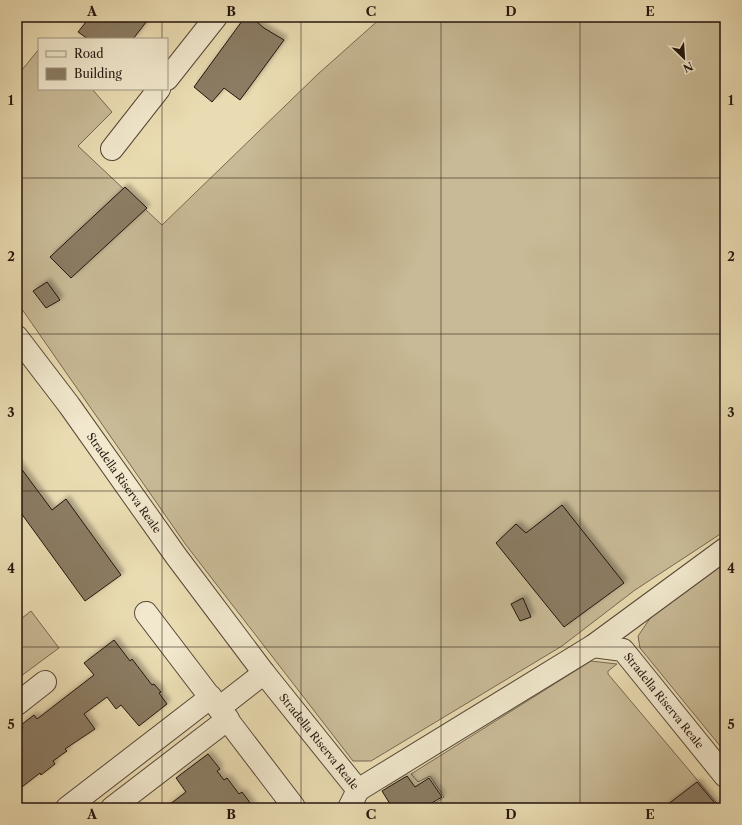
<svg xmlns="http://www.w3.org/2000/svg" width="742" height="825" font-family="'Libre Caslon Text',serif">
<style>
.grass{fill:#c8ba96;stroke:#766852}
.building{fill:#8b7c63;stroke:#24150e;filter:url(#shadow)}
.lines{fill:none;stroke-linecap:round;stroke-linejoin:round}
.minor-casing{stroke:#564737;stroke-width:24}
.minor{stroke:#f1e8cd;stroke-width:22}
.grid{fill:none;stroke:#24150e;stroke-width:1;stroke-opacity:0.55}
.labels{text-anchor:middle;stroke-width:4;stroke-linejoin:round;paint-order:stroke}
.street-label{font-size:11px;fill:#24150e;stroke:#f1e8cd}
.neatline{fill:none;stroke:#24150e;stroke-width:1.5}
.grid-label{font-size:13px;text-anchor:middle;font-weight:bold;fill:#24150e}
</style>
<defs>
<filter id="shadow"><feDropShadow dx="3.5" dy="-3.5" stdDeviation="2" flood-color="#0004"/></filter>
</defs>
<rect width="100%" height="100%" fill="#eadcb2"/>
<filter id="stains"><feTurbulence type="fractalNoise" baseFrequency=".005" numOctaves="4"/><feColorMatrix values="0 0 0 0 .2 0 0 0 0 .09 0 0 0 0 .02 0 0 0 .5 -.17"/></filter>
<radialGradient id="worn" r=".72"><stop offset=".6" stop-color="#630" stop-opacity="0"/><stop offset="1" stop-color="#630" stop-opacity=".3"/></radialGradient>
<path class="grass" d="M 382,17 L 725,17 L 725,531 L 635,590 L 562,646 L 371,761 L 353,761 L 186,545 L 17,302 L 17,76 L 39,49 L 39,89 L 92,89 L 112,112 L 78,146 L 162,225 L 318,74 Z
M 725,563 L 725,752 L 640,648 L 638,636 L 651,617 Z
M 31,611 L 59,648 L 17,679 L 17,622 Z
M 591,661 L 617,664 L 608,671 L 608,674 L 721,808 L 430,808 L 430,807 L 444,797 L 430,776 L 418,782 L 411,774 Z"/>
<path class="building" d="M 90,17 L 150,17 L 133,39 L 88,39 L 78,32 Z
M 245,17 L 251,17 L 264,28 L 284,40 L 240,100 L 224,88 L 212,102 L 194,87 Z
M 125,187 L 147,208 L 71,278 L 50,257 Z
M 47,282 L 60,300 L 46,308 L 33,291 Z
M 17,463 L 52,510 L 66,499 L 121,575 L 85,601 L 21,513 L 17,516 Z
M 562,505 L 624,583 L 564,627 L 496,543 L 516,524 L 526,533 Z
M 523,598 L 531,617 L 520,621 L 511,604 Z
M 114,640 L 130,661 L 132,659 L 152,685 L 154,684 L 161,692 L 159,693 L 167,704 L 139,726 L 121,705 L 116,709 L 107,697 L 84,714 L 95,729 L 65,749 L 67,751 L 53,761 L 55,764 L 41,775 L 40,773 L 18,790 L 17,792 L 17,733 L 23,728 L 21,725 L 34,715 L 37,719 L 94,675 L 84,663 Z
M 208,754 L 220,769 L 217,771 L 224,780 L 227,778 L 239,794 L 242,792 L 254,808 L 165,808 L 186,792 L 176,778 Z
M 407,776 L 415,787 L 429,778 L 442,797 L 427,806 L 428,808 L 389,808 L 390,804 L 382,791 Z
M 697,782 L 719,808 L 697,808 L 694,804 L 688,808 L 663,808 Z"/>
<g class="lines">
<g class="minor-casing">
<g id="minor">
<path d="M 167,79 L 216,17"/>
<path d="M 112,149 L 159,89"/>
<path id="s1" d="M 17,337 L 69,405 L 176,556 L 264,673 L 358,790"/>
<path d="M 146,613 L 294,807 L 293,808"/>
<path d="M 593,646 L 725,549"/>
<path d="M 17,704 L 45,682"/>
<path d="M 219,708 L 264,673"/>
<path id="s2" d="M 358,790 L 593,646 L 623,650 L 725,776"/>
<path d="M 67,808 L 211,697"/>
<path d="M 112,808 L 228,719"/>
<path d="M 349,808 L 358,790"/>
</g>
</g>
<use href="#minor" class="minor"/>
</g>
<path class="grid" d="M 162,17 L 162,39M 301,17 L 301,808M 441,17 L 441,808M 580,17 L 580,808M 162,89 L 162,808M 17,178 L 725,178M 17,334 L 725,334M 17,491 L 725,491M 17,647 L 725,647"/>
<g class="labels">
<g class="street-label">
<text dy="4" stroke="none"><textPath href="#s1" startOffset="181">Stradella Riserva Reale</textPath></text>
<text dy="4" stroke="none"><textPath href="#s2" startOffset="371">Stradella Riserva Reale</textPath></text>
<text dy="4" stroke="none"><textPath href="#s1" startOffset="505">Stradella Riserva Reale</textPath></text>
</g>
</g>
<rect width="742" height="825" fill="none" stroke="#eadcb2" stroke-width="44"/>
<rect x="38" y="38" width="130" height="52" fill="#f1e8cd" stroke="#9f9481"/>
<rect x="46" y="51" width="20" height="6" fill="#f1e8cd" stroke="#9f9481"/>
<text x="74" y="58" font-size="12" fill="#24150e">Road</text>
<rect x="46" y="68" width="20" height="12" fill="#8b7c63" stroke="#9f9481"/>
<text x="74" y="78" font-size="12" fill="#24150e">Building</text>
<g transform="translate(684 58) rotate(155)" stroke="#f1e8cd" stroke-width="3" paint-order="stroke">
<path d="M0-3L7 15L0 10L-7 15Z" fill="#24150e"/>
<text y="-6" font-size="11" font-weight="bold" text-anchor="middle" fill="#24150e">N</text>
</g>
<rect x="22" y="22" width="698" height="781" class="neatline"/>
<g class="grid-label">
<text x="92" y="16">A</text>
<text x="231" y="16">B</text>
<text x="371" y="16">C</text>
<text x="511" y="16">D</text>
<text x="650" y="16">E</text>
<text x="11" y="105">1</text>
<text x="731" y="105">1</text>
<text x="11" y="261">2</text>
<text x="731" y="261">2</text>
<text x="11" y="417">3</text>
<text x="731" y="417">3</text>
<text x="11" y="573">4</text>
<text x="731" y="573">4</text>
<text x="11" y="729">5</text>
<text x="731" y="729">5</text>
<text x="92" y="819">A</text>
<text x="231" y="819">B</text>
<text x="371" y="819">C</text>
<text x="511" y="819">D</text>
<text x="650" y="819">E</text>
</g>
<rect width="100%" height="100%" filter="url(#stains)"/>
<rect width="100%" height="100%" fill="url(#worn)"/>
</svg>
